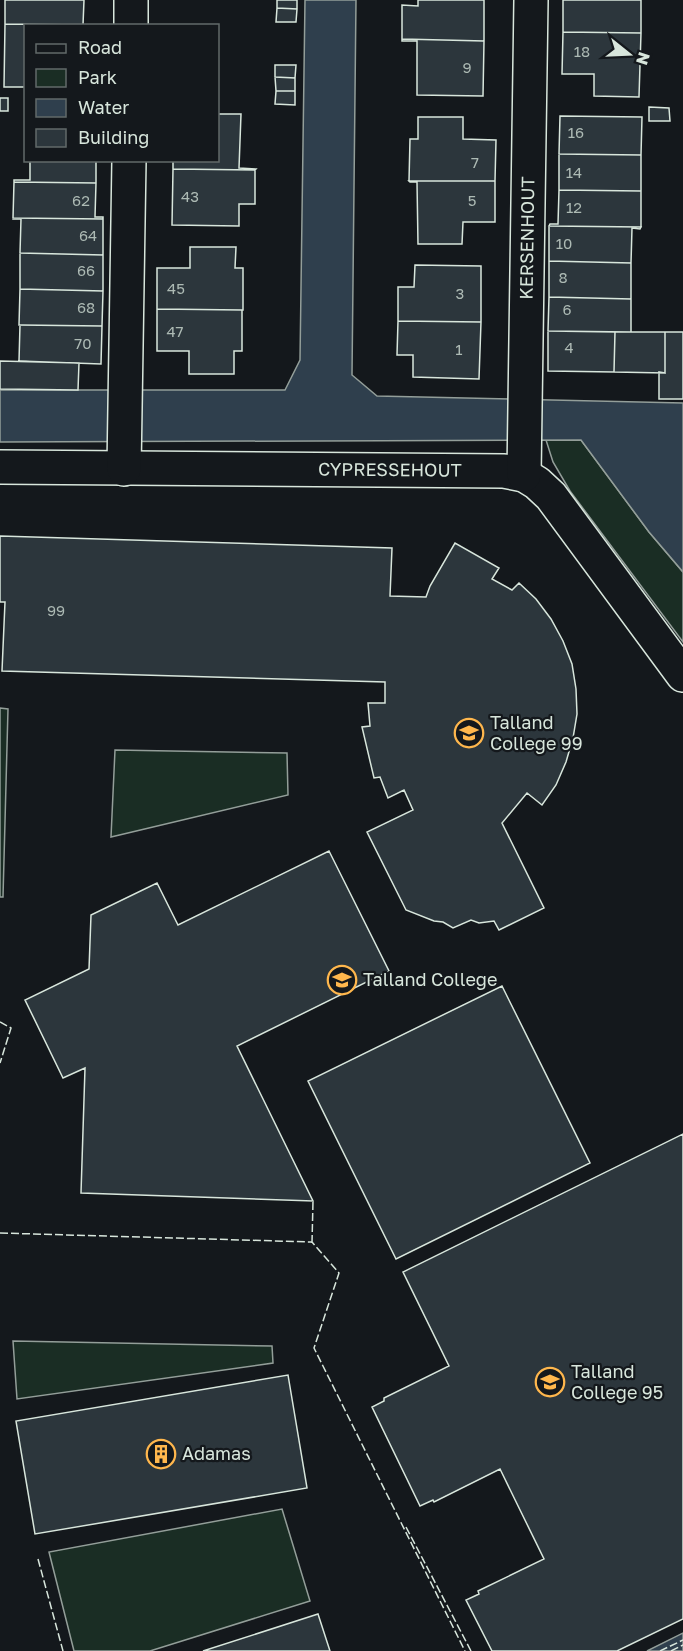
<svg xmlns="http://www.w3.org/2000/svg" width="683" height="1651" font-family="'Golos Text',sans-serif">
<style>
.green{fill:#1a2d24;stroke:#939e99;stroke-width:1.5}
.water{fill:#2f3f4d;stroke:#939e99;stroke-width:1.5}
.building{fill:#2c363c;stroke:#d8e6dc;stroke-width:1.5}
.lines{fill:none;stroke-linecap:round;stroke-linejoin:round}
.street-casing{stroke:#d8e6dc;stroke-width:36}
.street{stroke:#14181c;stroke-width:33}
.fence{stroke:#d8e6dc;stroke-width:1.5;stroke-dasharray:8 3;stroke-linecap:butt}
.labels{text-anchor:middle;stroke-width:4.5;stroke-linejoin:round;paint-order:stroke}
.number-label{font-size:15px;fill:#adbab4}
.street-label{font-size:18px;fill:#d8e6dc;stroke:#14181c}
.poi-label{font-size:18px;fill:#d8e6dc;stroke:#14181c;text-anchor:start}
</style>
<rect width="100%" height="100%" fill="#14181c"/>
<path class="green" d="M 546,440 L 581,440 L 649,532 L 683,572 L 683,642 L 570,491 L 553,462 Z
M 0,708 L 8,709 L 3,897 L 0,897 Z
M 115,750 L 287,753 L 288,795 L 111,837 Z
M 13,1341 L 272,1346 L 273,1363 L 17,1399 Z
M 282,1509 L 310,1601 L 150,1651 L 74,1651 L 49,1552 Z"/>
<path class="water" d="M 305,0 L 356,0 L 352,375 L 377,396 L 683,403 L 683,572 L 649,532 L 581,440 L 0,442 L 0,390 L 285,390 L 300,360 Z
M 683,1633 L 683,1651 L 647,1651 Z"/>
<path class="building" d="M 5,0 L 84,0 L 83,25 L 5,24 Z
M 277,0 L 297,0 L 297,9 L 277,8 Z
M 418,0 L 484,0 L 484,41 L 402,39 L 402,5 L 418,6 Z
M 563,0 L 641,0 L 641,33 L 563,32 Z
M 277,8 L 297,9 L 296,22 L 276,22 Z
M 5,24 L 83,25 L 26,26 L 26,87 L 4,87 Z
M 563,32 L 641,33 L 639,97 L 594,96 L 594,74 L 562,74 Z
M 402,39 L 484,41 L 483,96 L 417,95 L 417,41 L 402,41 Z
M 275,65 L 296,65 L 295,78 L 275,77 Z
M 275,77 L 295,78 L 295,91 L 276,91 Z
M 276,91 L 295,91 L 295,105 L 275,104 Z
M 0,98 L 8,98 L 8,111 L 0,111 Z
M 649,107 L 669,108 L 670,121 L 649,121 Z
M 218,114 L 241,114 L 239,168 L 256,169 L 255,170 L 173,169 L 173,160 L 218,160 Z
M 560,116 L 642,117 L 641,155 L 559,154 Z
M 418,117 L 463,117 L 463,139 L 496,140 L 495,181 L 409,181 L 410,139 L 418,139 Z
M 559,154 L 641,155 L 641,191 L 559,190 Z
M 30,160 L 96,160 L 96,183 L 14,182 L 14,180 L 30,180 Z
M 173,169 L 255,170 L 255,204 L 239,204 L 239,226 L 172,225 Z
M 409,181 L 495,181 L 495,222 L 463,222 L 462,244 L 418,244 L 417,182 L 410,182 Z
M 14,182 L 96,183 L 95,217 L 103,217 L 103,219 L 13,218 Z
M 559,190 L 641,191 L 641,227 L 549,226 L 550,224 L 558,224 Z
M 13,218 L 103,219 L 103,255 L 20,253 L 21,219 L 13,219 Z
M 549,226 L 641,227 L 640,229 L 632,228 L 631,263 L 549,261 Z
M 190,247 L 236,247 L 235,268 L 243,268 L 243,310 L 157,309 L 157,268 L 190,268 Z
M 20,253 L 103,255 L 103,291 L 20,289 Z
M 549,261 L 631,263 L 631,299 L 549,297 Z
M 415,265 L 481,266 L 481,322 L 398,321 L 398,287 L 414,287 Z
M 20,289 L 103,291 L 102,326 L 19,325 Z
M 549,297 L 631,299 L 631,332 L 548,331 Z
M 157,309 L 242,310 L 242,351 L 234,351 L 234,374 L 189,374 L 189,351 L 157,351 Z
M 398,321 L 481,322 L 479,379 L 413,377 L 413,355 L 397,355 Z
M 20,325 L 102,326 L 101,364 L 19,361 Z
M 548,331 L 615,332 L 614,372 L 548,371 Z
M 615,332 L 665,332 L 665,373 L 614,372 Z
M 665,332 L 683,332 L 683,399 L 659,399 L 659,372 L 665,373 Z
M 0,361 L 79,363 L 78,390 L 0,389 Z
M 0,536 L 392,548 L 390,596 L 426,597 L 430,586 L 455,543 L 499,568 L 492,579 L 512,590 L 519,583 L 536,599 L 551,619 L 563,641 L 572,664 L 576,689 L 577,714 L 573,738 L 566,762 L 556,785 L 542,805 L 527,793 L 502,823 L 544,908 L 499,930 L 494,921 L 479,923 L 471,920 L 453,928 L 443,922 L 434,921 L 406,910 L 367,832 L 413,810 L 404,790 L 388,798 L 380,777 L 374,778 L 362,727 L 370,726 L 368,703 L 385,703 L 385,682 L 2,671 L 5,602 L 0,602 Z
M 329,851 L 389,971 L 237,1046 L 313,1201 L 81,1193 L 85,1068 L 63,1078 L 25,1000 L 89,969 L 91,915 L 157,883 L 178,925 Z
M 502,986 L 590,1163 L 396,1259 L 308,1081 Z
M 683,1134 L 683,1619 L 617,1651 L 492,1651 L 466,1600 L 479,1594 L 478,1591 L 544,1559 L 500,1469 L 434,1502 L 433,1500 L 420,1506 L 372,1407 L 384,1401 L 384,1398 L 449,1366 L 403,1272 Z
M 288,1375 L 307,1488 L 35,1534 L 16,1421 Z
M 318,1614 L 330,1651 L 203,1651 Z"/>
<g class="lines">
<g class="street-casing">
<g id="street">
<path d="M 131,26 L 131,0"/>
<path id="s1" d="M 0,467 L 504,471 L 524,475 L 537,483 L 551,496 L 683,675"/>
<path d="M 124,469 L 129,160"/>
<path id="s2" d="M 524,475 L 531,0"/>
</g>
</g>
<use href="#street" class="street"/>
<path class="fence" d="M 0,1022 L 11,1028 L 0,1063
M 0,1233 L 312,1242 L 339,1273 L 314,1348 L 465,1651
M 312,1243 L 313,1201
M 406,1527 L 471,1651
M 38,1559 L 63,1651
M 660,1651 L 683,1640
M 671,1651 L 683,1645"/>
</g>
<defs>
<g id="school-ring" transform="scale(1.5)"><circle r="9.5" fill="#14181c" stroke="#ffb74d" stroke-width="1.5"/><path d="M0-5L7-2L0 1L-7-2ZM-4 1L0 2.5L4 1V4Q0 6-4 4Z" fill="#ffb74d"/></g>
<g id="building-ring" transform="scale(1.5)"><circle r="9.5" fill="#14181c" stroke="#ffb74d" stroke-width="1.5"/><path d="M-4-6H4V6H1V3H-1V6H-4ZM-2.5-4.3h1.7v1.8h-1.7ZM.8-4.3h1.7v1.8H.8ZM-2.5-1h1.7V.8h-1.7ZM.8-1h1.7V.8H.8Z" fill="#ffb74d"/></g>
</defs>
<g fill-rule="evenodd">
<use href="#school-ring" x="469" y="733"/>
<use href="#school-ring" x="342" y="980"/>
<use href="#school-ring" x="550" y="1382"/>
<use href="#building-ring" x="161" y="1454"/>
</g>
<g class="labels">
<g class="number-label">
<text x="582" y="57">18</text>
<text x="467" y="73">9</text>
<text x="576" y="138">16</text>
<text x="475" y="168">7</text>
<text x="574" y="178">14</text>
<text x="190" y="202">43</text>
<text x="81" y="206">62</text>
<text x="472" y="206">5</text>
<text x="574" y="213">12</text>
<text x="88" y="241">64</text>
<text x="564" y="249">10</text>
<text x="86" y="276">66</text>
<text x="563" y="283">8</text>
<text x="176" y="294">45</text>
<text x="460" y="299">3</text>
<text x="86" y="313">68</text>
<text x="567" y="315">6</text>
<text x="175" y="337">47</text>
<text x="83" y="349">70</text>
<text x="569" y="353">4</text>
<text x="459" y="355">1</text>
<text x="56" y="616">99</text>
</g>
<g class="street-label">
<text dy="6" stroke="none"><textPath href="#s2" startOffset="237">KERSENHOUT</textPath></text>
<text dy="6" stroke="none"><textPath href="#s1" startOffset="390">CYPRESSEHOUT</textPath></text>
</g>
<g class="poi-label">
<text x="490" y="729">Talland<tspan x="490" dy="21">College 99</tspan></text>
<text x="363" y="986">Talland College</text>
<text x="571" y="1378">Talland<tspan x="571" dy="21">College 95</tspan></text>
<text x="182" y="1460">Adamas</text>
</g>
</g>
<rect x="24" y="24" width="195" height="138" fill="#14181c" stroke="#626a69" stroke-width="1.5"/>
<rect x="36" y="44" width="30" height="9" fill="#14181c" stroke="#626a69" stroke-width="1.5"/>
<text x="78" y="54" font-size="18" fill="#d8e6dc">Road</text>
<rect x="36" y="69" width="30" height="18" fill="#1a2d24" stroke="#626a69" stroke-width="1.5"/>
<text x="78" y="84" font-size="18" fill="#d8e6dc">Park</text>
<rect x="36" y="99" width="30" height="18" fill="#2f3f4d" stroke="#626a69" stroke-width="1.5"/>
<text x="78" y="114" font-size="18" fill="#d8e6dc">Water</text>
<rect x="36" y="129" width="30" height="18" fill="#2c363c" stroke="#626a69" stroke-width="1.5"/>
<text x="78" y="144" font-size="18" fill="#d8e6dc">Building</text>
<g transform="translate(629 54) rotate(108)" stroke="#14181c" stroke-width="4.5" paint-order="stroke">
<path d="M0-4.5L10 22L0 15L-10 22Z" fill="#d8e6dc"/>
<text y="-9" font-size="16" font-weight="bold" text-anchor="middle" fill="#d8e6dc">N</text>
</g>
</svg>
